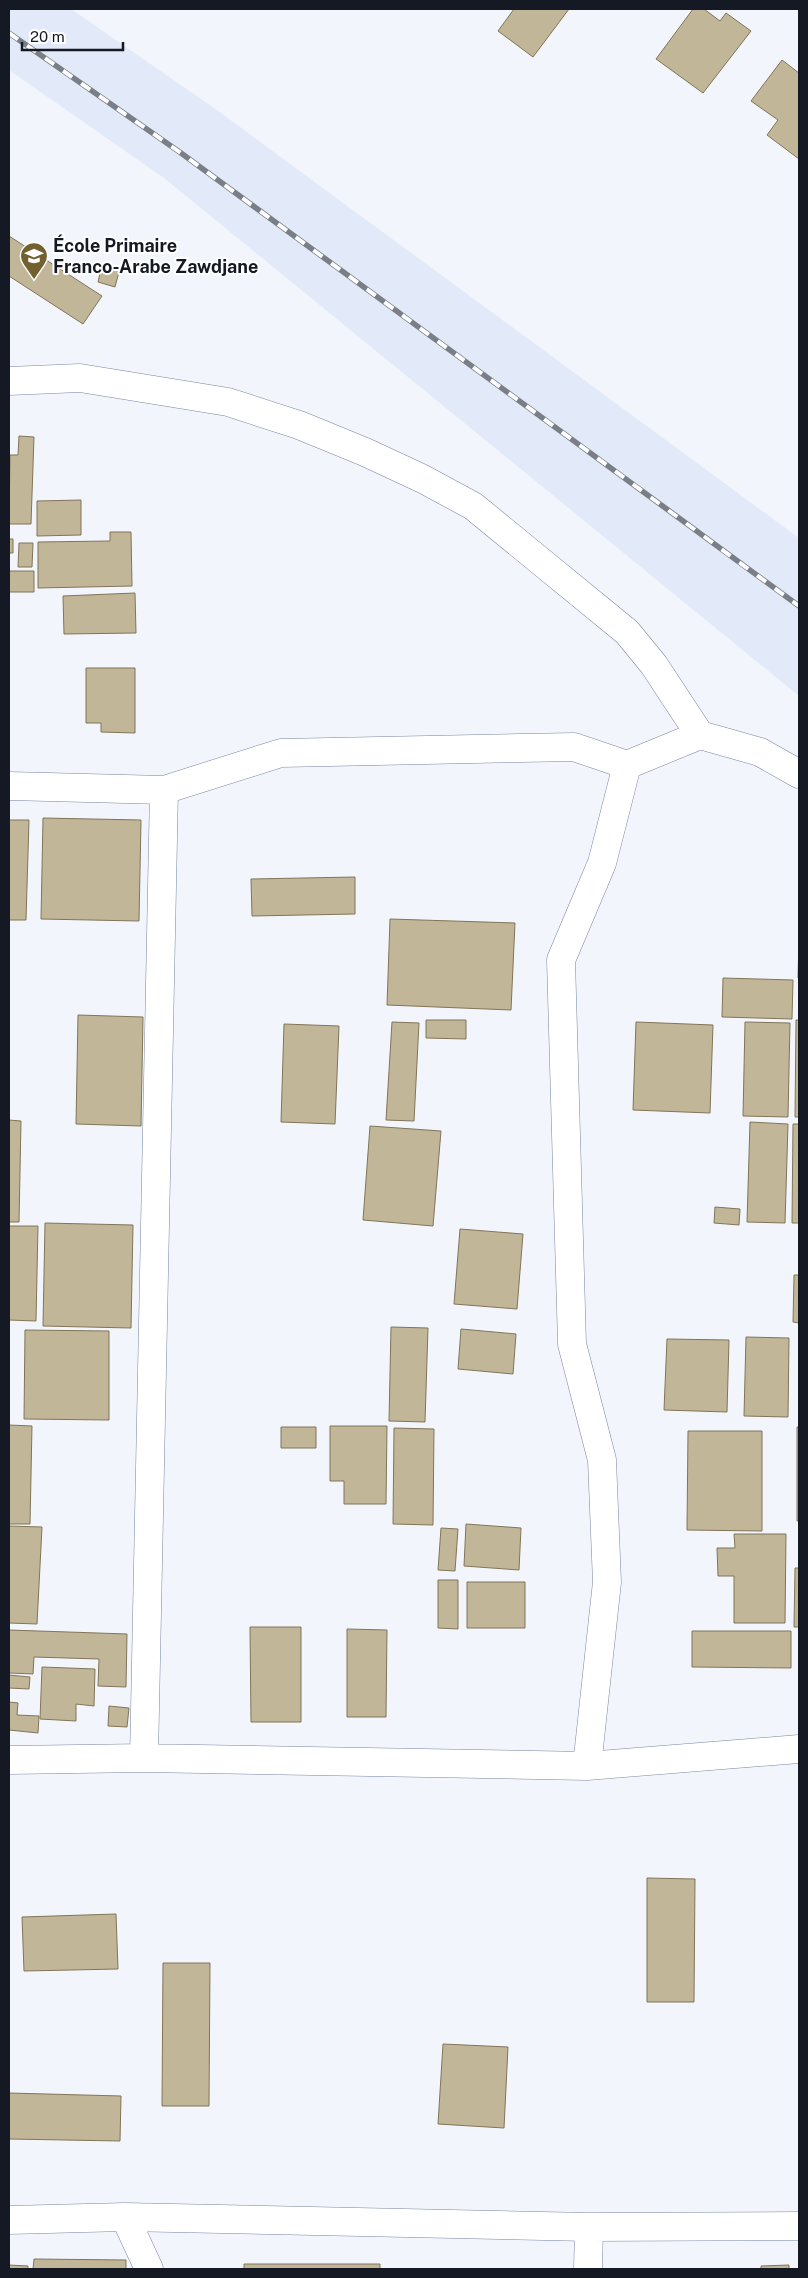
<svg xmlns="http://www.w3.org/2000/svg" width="808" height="2278" font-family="'Public Sans',sans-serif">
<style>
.built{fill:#e2e9f8}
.building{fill:#c1b697;stroke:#807558}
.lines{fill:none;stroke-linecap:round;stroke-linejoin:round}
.street-casing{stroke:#7a86a2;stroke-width:29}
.street{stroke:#fff;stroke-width:28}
.rail-casing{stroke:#7a7e86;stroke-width:5.5}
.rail{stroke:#fff;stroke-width:4;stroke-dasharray:11;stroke-linecap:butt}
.labels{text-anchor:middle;stroke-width:4;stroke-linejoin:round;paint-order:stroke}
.poi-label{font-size:18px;font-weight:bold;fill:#141923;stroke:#fff;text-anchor:start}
</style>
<rect width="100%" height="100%" fill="#f2f5fb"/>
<path class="built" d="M 9,9 L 71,9 L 214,108 L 799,538 L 799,696 L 164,178 L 9,70 Z"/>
<path class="building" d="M 514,9 L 569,9 L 533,57 L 498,31 Z
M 693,9 L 704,9 L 720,21 L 726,13 L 751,31 L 703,93 L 656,59 Z
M 782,60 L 799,73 L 799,159 L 767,135 L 778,120 L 751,101 Z
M 9,236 L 102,296 L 83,324 L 9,276 Z
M 102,264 L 120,268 L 115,287 L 98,282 Z
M 19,436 L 34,437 L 31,524 L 9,524 L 10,455 L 18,455 Z
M 81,500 L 81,535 L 37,536 L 37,501 Z
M 110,532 L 131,532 L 132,586 L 38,588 L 38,542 L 110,541 Z
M 9,539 L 13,539 L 13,553 L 9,553 Z
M 19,543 L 33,543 L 32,567 L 18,567 Z
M 9,571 L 34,571 L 34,592 L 9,592 Z
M 135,593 L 136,633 L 64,634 L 63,596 Z
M 86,668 L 135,668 L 135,733 L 101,732 L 101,723 L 86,723 Z
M 43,818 L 141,820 L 139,921 L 41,919 Z
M 9,820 L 29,820 L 26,920 L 9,920 Z
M 355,877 L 355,914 L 252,916 L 251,879 Z
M 390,919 L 515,923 L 511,1010 L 387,1005 Z
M 799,937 L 799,978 L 798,978 Z
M 723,978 L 793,980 L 792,1019 L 722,1017 Z
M 78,1015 L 143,1017 L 141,1126 L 76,1124 Z
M 426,1020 L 466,1020 L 466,1039 L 426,1038 Z
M 796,1020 L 799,1020 L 799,1117 L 795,1117 Z
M 392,1022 L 419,1023 L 414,1121 L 386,1120 Z
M 636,1022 L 713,1025 L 710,1113 L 633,1110 Z
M 745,1022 L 790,1023 L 788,1117 L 743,1116 Z
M 284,1024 L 339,1026 L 335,1124 L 281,1122 Z
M 9,1120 L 21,1121 L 19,1222 L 9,1222 Z
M 750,1122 L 788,1124 L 785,1223 L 747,1222 Z
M 793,1124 L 799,1124 L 799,1223 L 792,1223 Z
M 370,1126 L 441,1131 L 433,1226 L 363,1220 Z
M 715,1207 L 740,1209 L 739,1225 L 714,1223 Z
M 45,1223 L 133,1225 L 131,1328 L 43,1326 Z
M 9,1226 L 38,1226 L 36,1321 L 9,1320 Z
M 460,1229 L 523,1234 L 517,1309 L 454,1304 Z
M 794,1275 L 799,1275 L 799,1323 L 793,1322 Z
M 391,1327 L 428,1328 L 425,1422 L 389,1421 Z
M 461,1329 L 516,1334 L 513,1374 L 458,1369 Z
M 25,1330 L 109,1331 L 109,1420 L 24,1419 Z
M 746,1337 L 789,1338 L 788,1417 L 744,1416 Z
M 667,1339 L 729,1340 L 727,1412 L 664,1410 Z
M 9,1425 L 32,1426 L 30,1524 L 9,1524 Z
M 330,1426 L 387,1426 L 386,1504 L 344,1504 L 344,1481 L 330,1481 Z
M 281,1427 L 316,1427 L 316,1448 L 281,1448 Z
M 797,1427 L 799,1427 L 799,1521 L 797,1521 Z
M 394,1428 L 434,1429 L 433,1525 L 393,1524 Z
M 688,1431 L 762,1431 L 762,1531 L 687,1530 Z
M 466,1524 L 521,1528 L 519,1570 L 464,1566 Z
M 9,1526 L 42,1527 L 37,1624 L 9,1623 Z
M 441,1528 L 458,1529 L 455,1571 L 438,1570 Z
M 734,1534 L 786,1534 L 785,1623 L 734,1623 L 734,1576 L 718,1576 L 717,1548 L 735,1548 Z
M 795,1568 L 799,1568 L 799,1627 L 794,1627 Z
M 438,1580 L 458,1580 L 458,1629 L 438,1628 Z
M 467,1582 L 525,1582 L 525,1628 L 467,1628 Z
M 250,1627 L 301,1627 L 301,1722 L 251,1722 Z
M 347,1629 L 387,1630 L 386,1717 L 347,1717 Z
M 9,1630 L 127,1634 L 126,1687 L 98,1686 L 99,1659 L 34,1657 L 33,1674 L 9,1673 Z
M 692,1631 L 791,1631 L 791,1668 L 692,1667 Z
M 42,1667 L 95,1669 L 94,1706 L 76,1704 L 76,1721 L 40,1719 Z
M 9,1675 L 30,1677 L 29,1689 L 9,1688 Z
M 9,1702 L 18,1703 L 17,1715 L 39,1716 L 38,1733 L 9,1730 Z
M 109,1706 L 129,1708 L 127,1727 L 108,1726 Z
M 647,1878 L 695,1879 L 694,2002 L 647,2002 Z
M 116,1914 L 118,1969 L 24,1971 L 22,1917 Z
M 163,1963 L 210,1963 L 209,2106 L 162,2106 Z
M 443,2044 L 508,2047 L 504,2128 L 438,2124 Z
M 9,2093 L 121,2096 L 120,2141 L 9,2139 Z
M 34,2259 L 126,2260 L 126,2269 L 33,2269 Z
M 244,2264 L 380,2264 L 380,2269 L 244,2269 Z
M 9,2265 L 28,2266 L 28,2269 L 9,2269 Z
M 789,2265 L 789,2269 L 761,2269 L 761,2266 Z"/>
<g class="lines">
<g class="street-casing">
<path id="street" d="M 9,381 L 80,378 L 228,402 L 299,425 L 365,452 L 423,479 L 473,506 L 627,632 L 654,665 L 700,735
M 9,786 L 164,790 L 281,753 L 574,747 L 627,765 L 700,735 L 760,752 L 799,774
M 144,1758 L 164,790
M 9,1760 L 144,1758 L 587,1766 L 799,1749
M 587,1766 L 607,1582 L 602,1460 L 572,1344 L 561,960 L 602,863 L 627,765
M 125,2217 L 149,2269
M 9,2220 L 125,2217 L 589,2227 L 799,2226
M 588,2269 L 589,2227"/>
</g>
<use href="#street" class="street"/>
<g class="rail-casing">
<path id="rail" d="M 9,33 L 181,153 L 799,606"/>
</g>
<use href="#rail" class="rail"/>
</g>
<defs>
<g id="school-pin" transform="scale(1.4375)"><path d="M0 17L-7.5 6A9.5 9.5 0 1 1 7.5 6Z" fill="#72602e" stroke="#fff"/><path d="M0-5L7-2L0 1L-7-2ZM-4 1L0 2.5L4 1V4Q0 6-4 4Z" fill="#fff"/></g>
</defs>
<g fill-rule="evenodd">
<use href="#school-pin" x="34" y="256"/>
</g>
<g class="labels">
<g class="poi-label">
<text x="53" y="252">École Primaire<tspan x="53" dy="21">Franco-Arabe Zawdjane</tspan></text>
</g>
</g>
<rect width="808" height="2278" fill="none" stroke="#141923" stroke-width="20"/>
<path d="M22 42v8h101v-8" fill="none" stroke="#141923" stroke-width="2.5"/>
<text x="30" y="42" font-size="15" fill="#141923" stroke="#ffffff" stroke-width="4" paint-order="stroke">20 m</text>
</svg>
